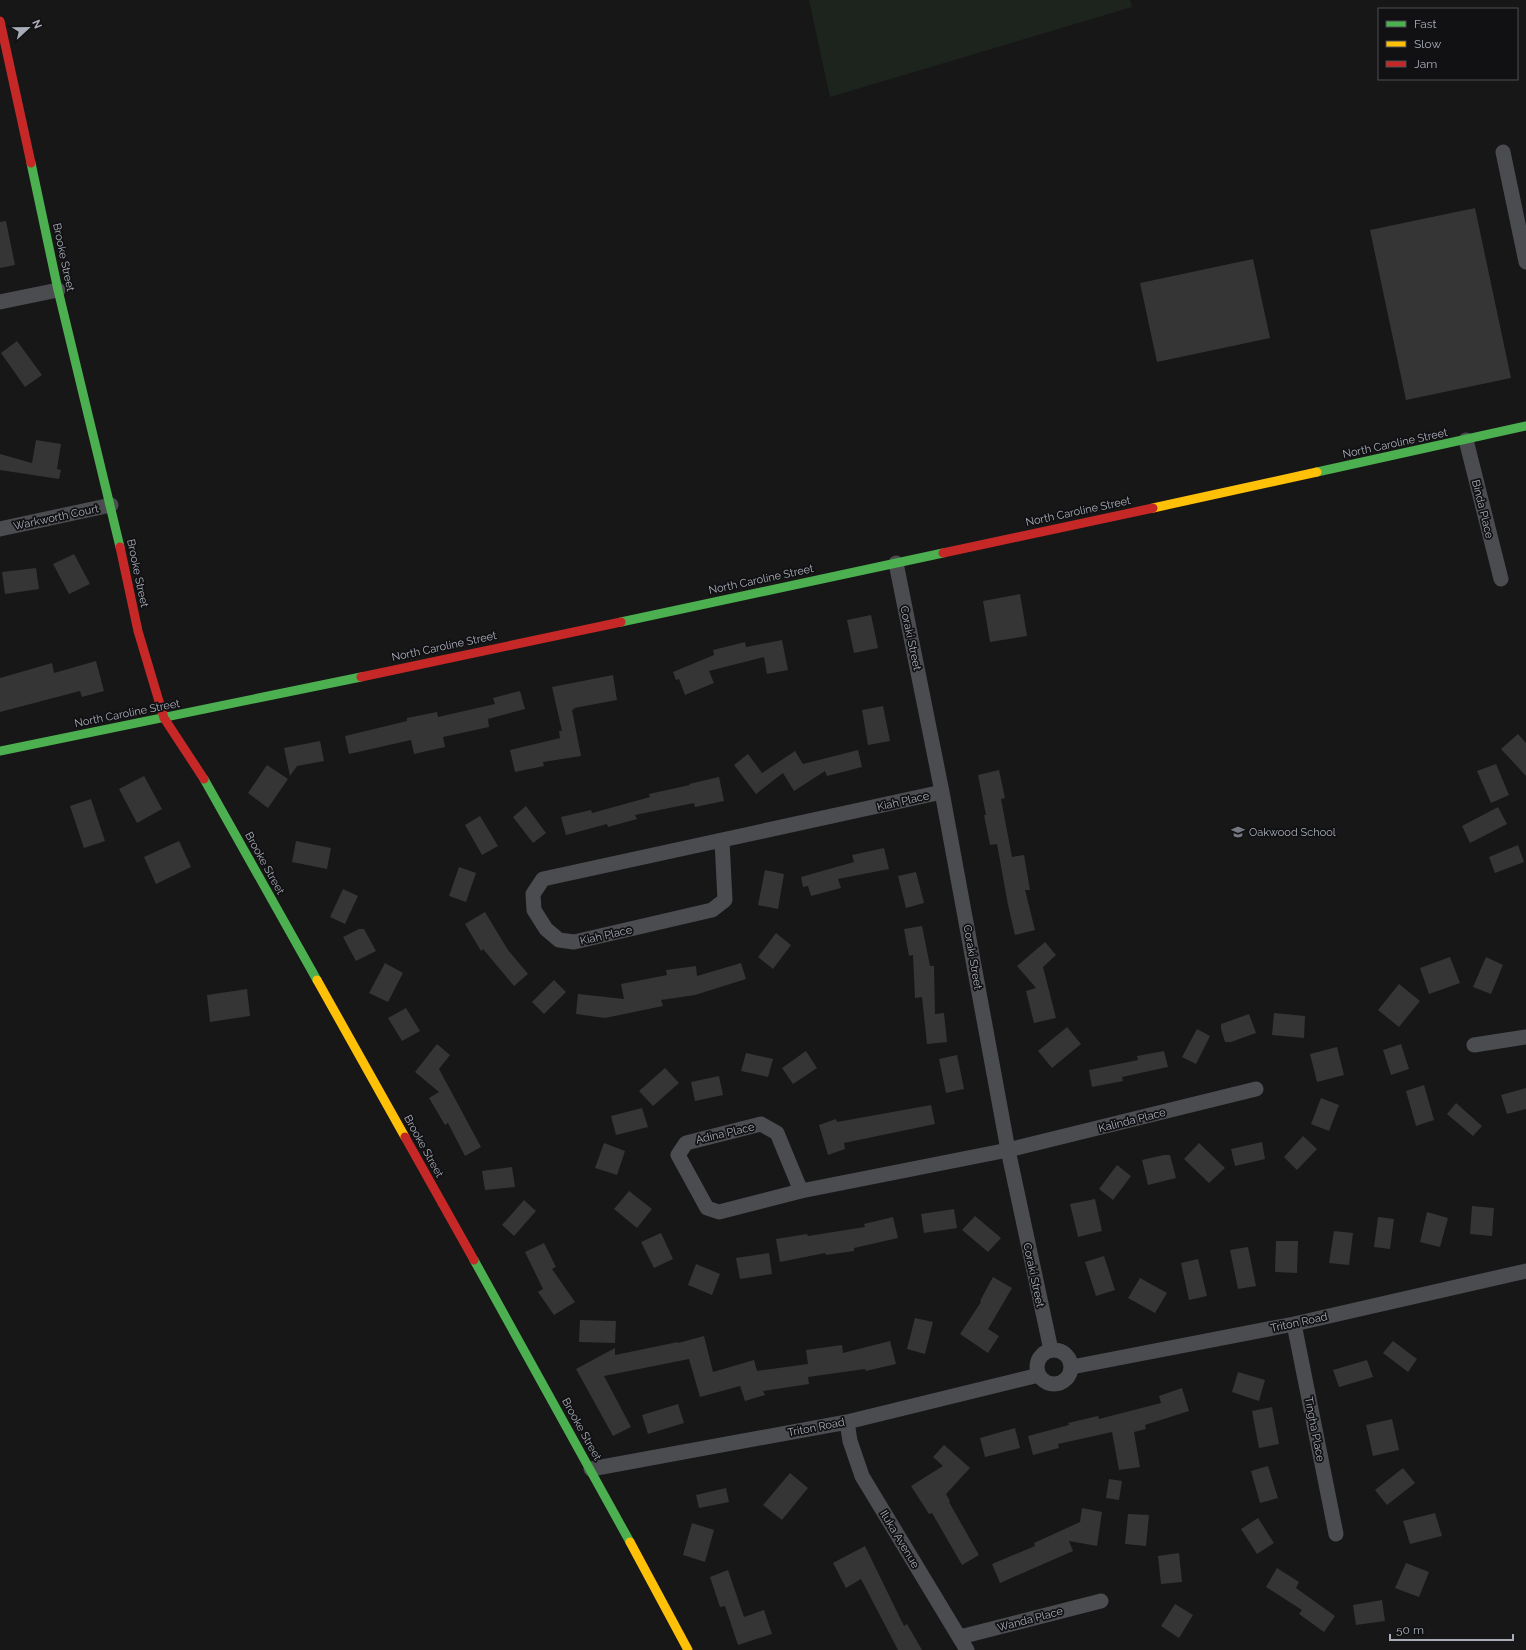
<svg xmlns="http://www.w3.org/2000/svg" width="1526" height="1650" font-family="Raleway,sans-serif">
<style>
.green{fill:#1d241e}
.building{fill:#353536}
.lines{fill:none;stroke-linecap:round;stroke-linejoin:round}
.street{stroke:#4b4c50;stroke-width:15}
.fast{stroke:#4caf50;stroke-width:9}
.slow{stroke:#ffc107;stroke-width:9}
.jam{stroke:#c62828;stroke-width:9}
.labels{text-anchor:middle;stroke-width:3.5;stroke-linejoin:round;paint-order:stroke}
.street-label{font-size:11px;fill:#a8adb8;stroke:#111113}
.poi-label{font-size:11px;fill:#a8adb8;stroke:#111113;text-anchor:start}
</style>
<rect width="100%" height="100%" fill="#171717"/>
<path class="green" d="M 809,0 L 1130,0 L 1132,7 L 830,97 Z"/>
<path class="building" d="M 1475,208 L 1511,378 L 1406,400 L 1370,230 Z
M 6,221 L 15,265 L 0,268 L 0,222 Z
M 1253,259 L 1270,338 L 1157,362 L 1140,283 Z
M 17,341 L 42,375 L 25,387 L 1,353 Z
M 36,440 L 61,444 L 57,469 L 61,470 L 59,479 L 0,470 L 0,454 L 32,463 Z
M 74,554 L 90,584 L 69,594 L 53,564 Z
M 36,568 L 39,589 L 5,594 L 2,572 Z
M 1020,594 L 1027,636 L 990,642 L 983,601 Z
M 871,615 L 878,648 L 854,653 L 847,620 Z
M 782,640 L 788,670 L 767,674 L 764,657 L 709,671 L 714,683 L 685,695 L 679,679 L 676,680 L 673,672 L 714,655 L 713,650 L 745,642 L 746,647 Z
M 96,661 L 104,691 L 82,697 L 80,691 L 0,712 L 0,678 L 52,663 L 54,673 Z
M 613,675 L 617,700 L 574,708 L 575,709 L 572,710 L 581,756 L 543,762 L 544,766 L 515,772 L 510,750 L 560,738 L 559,731 L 562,731 L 552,687 Z
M 520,691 L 525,709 L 488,719 L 489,727 L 443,737 L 445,747 L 414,754 L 411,740 L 349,754 L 345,736 L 407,721 L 407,718 L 437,712 L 438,717 L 495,704 L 493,698 Z
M 883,706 L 890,741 L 868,745 L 862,710 Z
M 1518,734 L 1526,743 L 1526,776 L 1501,749 Z
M 320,741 L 324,761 L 297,766 L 290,776 L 284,748 Z
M 858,750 L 862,767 L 827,776 L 825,771 L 794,791 L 783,773 L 756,794 L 734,765 L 748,754 L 762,773 L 795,751 L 803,764 Z
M 1496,764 L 1509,795 L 1491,803 L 1477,771 Z
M 267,765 L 288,779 L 268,808 L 248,793 Z
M 999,770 L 1005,798 L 1001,799 L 1012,857 L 1024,855 L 1030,890 L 1025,890 L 1035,930 L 1015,935 L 1008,905 L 997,844 L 990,845 L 984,815 L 986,815 L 978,775 Z
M 144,776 L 162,809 L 137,823 L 119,789 Z
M 719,777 L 724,801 L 695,807 L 694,803 L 635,815 L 637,819 L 608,827 L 607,824 L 566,835 L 561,817 L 591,810 L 592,813 L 650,797 L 649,794 L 690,785 L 689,784 Z
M 91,799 L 105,841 L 84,848 L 70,806 Z
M 526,806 L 546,833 L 533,843 L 513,817 Z
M 1498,807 L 1507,824 L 1470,843 L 1462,826 Z
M 480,816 L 498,846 L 482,855 L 465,825 Z
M 179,841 L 191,867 L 156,884 L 144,857 Z
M 296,841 L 331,848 L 327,869 L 292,862 Z
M 1518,845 L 1524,862 L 1495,873 L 1489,857 Z
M 884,848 L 889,869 L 838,879 L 841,888 L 811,896 L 808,886 L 803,887 L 801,877 L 854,862 L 852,855 Z
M 459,867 L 476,873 L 466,902 L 449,896 Z
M 765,870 L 784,874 L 778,909 L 758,905 Z
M 916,872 L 924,903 L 906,908 L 898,876 Z
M 343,889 L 358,896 L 345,924 L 330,917 Z
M 485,912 L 508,950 L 528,974 L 514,986 L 483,949 L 481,951 L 465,924 Z
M 922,926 L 930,966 L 934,966 L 935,1014 L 944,1013 L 947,1042 L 927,1044 L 922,997 L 915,998 L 913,955 L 909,956 L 904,929 Z
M 359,929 L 364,929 L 376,951 L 356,961 L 343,937 Z
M 776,933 L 791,945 L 773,969 L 758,957 Z
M 1045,942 L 1056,955 L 1043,967 L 1056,1018 L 1034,1023 L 1026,991 L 1036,988 L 1017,966 Z
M 1450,957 L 1460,983 L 1429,994 L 1420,968 Z
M 1486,957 L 1503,965 L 1491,994 L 1473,987 Z
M 385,963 L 403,973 L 388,1002 L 369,993 Z
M 741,963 L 746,979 L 695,995 L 661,1000 L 663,1006 L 605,1018 L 576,1014 L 578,994 L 624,999 L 621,984 L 667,975 L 666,970 L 696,966 L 697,976 Z
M 554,980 L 566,992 L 544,1014 L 532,1002 Z
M 1399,984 L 1420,1001 L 1399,1027 L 1378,1010 Z
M 247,989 L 250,1016 L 210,1022 L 207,995 Z
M 406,1008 L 420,1031 L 402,1041 L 388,1018 Z
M 1274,1013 L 1305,1016 L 1304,1038 L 1272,1035 Z
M 1249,1014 L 1256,1033 L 1231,1042 L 1225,1042 L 1221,1029 L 1221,1024 Z
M 1067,1027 L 1081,1044 L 1052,1068 L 1038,1051 Z
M 1197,1029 L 1210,1036 L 1196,1064 L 1182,1057 Z
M 437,1044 L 450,1055 L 439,1069 L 481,1147 L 465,1156 L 448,1123 L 445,1125 L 429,1098 L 439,1092 L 415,1072 Z
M 1401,1044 L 1409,1069 L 1391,1075 L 1383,1050 Z
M 1337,1047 L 1344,1075 L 1317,1082 L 1310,1054 Z
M 806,1051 L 817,1068 L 793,1084 L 782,1068 Z
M 1164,1051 L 1168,1067 L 1122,1077 L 1123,1081 L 1092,1087 L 1089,1070 L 1138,1060 L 1137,1056 Z
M 746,1053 L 773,1059 L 768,1077 L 741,1071 Z
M 957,1055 L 964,1089 L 946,1093 L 939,1059 Z
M 665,1068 L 679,1083 L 653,1106 L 639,1091 Z
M 719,1076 L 723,1095 L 695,1101 L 691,1082 Z
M 1424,1085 L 1434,1120 L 1416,1126 L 1406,1091 Z
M 1526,1088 L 1526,1109 L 1507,1114 L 1501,1095 Z
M 1321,1098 L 1339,1105 L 1329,1131 L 1311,1124 Z
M 1456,1103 L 1482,1126 L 1473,1136 L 1447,1114 Z
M 931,1105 L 935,1124 L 844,1143 L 845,1149 L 828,1155 L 819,1125 L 836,1119 L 837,1122 Z
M 642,1108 L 648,1127 L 616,1135 L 611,1116 Z
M 1303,1136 L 1317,1149 L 1297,1170 L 1284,1157 Z
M 1262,1142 L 1265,1159 L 1235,1166 L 1231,1149 Z
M 604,1143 L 625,1151 L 617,1175 L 595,1168 Z
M 1199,1143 L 1225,1168 L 1209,1183 L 1184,1159 Z
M 1164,1155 L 1170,1155 L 1176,1178 L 1148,1185 L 1142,1160 Z
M 1117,1165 L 1131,1176 L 1113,1200 L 1099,1189 Z
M 512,1167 L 515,1187 L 485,1190 L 482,1171 Z
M 629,1191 L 652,1209 L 637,1228 L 614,1209 Z
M 1095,1199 L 1102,1231 L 1078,1237 L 1070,1204 Z
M 524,1200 L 536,1211 L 514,1236 L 502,1225 Z
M 1472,1206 L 1494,1208 L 1492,1236 L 1470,1234 Z
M 954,1209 L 957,1228 L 924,1233 L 921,1214 Z
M 1427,1212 L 1448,1218 L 1440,1247 L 1420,1242 Z
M 975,1216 L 1001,1238 L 988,1252 L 962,1230 Z
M 893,1217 L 898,1238 L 854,1248 L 854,1251 L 826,1255 L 825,1253 L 780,1262 L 776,1239 L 807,1234 L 808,1236 L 865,1227 L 864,1224 Z
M 1378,1217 L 1394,1219 L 1390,1249 L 1374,1247 Z
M 1334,1231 L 1353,1233 L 1349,1265 L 1329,1263 Z
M 661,1233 L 673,1259 L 654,1268 L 641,1242 Z
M 1276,1241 L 1298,1241 L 1297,1273 L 1275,1272 Z
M 544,1243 L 556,1267 L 552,1269 L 575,1302 L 554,1315 L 538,1292 L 543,1289 L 525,1252 Z
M 1248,1247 L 1256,1286 L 1238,1289 L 1230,1250 Z
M 769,1253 L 772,1274 L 740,1279 L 736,1258 Z
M 1104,1256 L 1115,1290 L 1096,1296 L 1085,1262 Z
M 1198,1259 L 1207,1296 L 1189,1300 L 1181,1263 Z
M 696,1264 L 720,1274 L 712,1295 L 688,1285 Z
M 993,1277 L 1012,1288 L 988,1329 L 999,1336 L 988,1353 L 960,1334 L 981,1302 L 980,1301 Z
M 1140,1278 L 1167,1293 L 1155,1313 L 1128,1298 Z
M 915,1318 L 933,1322 L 925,1354 L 907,1349 Z
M 580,1320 L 616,1321 L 615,1343 L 579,1342 Z
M 704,1336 L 713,1372 L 754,1360 L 757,1371 L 808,1364 L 806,1350 L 842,1345 L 843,1353 L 890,1341 L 896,1364 L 866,1371 L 865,1369 L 808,1377 L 809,1384 L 763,1391 L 765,1395 L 745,1401 L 740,1386 L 700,1397 L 689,1359 L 604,1376 L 631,1427 L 613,1436 L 576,1369 L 615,1348 L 615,1355 L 678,1342 L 678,1343 Z
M 1393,1341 L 1417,1359 L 1408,1372 L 1383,1353 Z
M 1367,1360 L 1373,1377 L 1339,1387 L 1333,1370 Z
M 1238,1372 L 1265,1380 L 1259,1401 L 1232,1392 Z
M 1182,1388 L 1189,1411 L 1145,1425 L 1146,1429 L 1134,1432 L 1140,1467 L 1119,1470 L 1112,1432 L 1058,1444 L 1059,1448 L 1033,1455 L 1028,1436 L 1069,1425 L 1068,1423 L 1098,1416 L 1099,1419 L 1161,1403 L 1159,1396 Z
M 678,1404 L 684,1423 L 648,1434 L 642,1415 Z
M 1272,1407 L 1279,1444 L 1259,1448 L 1252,1411 Z
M 1392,1419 L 1399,1450 L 1373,1456 L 1366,1425 Z
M 1015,1428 L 1020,1448 L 985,1457 L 980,1438 Z
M 944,1445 L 970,1468 L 946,1494 L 950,1501 L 949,1502 L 979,1555 L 962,1565 L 932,1513 L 929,1514 L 911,1486 L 943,1466 L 933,1457 Z
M 1268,1466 L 1278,1498 L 1260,1503 L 1251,1471 Z
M 1403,1468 L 1415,1483 L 1387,1505 L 1375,1490 Z
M 790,1473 L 808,1488 L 782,1520 L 763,1505 Z
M 1109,1479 L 1122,1481 L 1119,1500 L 1106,1498 Z
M 726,1488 L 729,1502 L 699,1508 L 696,1495 Z
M 1082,1508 L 1102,1512 L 1097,1546 L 1069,1541 L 1073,1551 L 1000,1583 L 992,1564 L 1035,1546 L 1034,1543 L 1080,1522 Z
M 1435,1513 L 1442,1536 L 1410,1544 L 1403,1521 Z
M 1128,1514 L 1149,1515 L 1146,1546 L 1125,1544 Z
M 1258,1518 L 1274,1543 L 1257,1554 L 1241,1529 Z
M 692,1523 L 714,1530 L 705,1562 L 683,1555 Z
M 865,1546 L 904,1626 L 907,1624 L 922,1650 L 898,1650 L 861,1579 L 846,1588 L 833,1563 Z
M 1179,1553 L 1182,1582 L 1161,1584 L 1158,1556 Z
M 1406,1563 L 1429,1572 L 1419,1597 L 1395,1588 Z
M 1277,1568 L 1299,1582 L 1296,1588 L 1335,1616 L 1324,1632 L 1299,1614 L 1302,1610 L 1266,1587 Z
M 728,1570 L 744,1617 L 764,1610 L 772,1634 L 738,1645 L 725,1606 L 720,1607 L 710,1577 Z
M 1382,1600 L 1385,1621 L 1356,1625 L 1353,1605 Z
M 1175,1604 L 1193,1615 L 1179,1638 L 1161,1626 Z"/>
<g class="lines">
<path class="street" d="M 1503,152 L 1526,262
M 0,302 L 58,290
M 1466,440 L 1501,579
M 0,529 L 111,505
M 896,563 L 942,792 L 1008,1150 L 1051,1350
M 722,841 L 725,900 L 712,910 L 574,942 L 559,940 L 546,929 L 534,910 L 533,894 L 543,879 L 942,792
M 1474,1045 L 1526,1037
M 801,1191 L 777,1133 L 761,1124 L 686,1143 L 678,1155 L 707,1208 L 719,1212 L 801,1191 L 1008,1150 L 1256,1089
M 1294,1324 L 1336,1534
M1037 1367a17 17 0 1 1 34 0a17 17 0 1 1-34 0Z
M 1072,1367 L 1294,1324 L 1526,1271
M 847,1422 L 850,1441 L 862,1476 L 967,1650
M 591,1469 L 847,1422 L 1039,1375
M 960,1637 L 1101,1601"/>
<path class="fast" d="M 31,163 L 58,290 L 120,547
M 1317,472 L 1526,426
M 621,622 L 943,553
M 0,751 L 361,677
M 204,779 L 317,980
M 474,1260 L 630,1542"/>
<path class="slow" d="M 1153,508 L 1317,472
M 317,980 L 405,1137
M 630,1542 L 688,1650"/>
<path class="jam" d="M 0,21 L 31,163
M 120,547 L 138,631 L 164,718 L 204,779
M 943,553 L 1153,508
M 361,677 L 621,622
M 405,1137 L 474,1260"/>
</g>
<defs>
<g id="school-bare" transform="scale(1.08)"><path d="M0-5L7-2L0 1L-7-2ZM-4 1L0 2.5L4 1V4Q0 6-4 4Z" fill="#757880" stroke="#111113" stroke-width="2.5" paint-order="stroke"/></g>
</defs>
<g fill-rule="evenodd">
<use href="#school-bare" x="1238" y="832"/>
</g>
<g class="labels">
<g class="street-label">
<text transform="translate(64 257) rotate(78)" y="4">Brooke Street</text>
<text transform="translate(1395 443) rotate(-12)" y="4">North Caroline Street</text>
<text transform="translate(1483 509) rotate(76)" y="4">Binda Place</text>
<text transform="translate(1078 511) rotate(-12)" y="4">North Caroline Street</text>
<text transform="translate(56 517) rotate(-12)" y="4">Warkworth Court</text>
<text transform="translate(138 573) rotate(78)" y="4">Brooke Street</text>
<text transform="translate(761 579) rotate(-12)" y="4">North Caroline Street</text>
<text transform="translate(911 638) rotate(78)" y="4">Coraki Street</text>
<text transform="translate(444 646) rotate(-12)" y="4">North Caroline Street</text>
<text transform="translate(127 713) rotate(-11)" y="4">North Caroline Street</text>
<text transform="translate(903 801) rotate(-13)" y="4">Kiah Place</text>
<text transform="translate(265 863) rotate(61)" y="4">Brooke Street</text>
<text transform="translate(606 935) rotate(-13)" y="4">Kiah Place</text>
<text transform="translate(973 957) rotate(80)" y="4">Coraki Street</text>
<text transform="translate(1132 1120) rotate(-14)" y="4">Kalinda Place</text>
<text transform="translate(725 1133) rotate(-13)" y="4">Adina Place</text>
<text transform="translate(424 1146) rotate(61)" y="4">Brooke Street</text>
<text transform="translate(1034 1275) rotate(78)" y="4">Coraki Street</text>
<text transform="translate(1299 1322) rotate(-12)" y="4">Triton Road</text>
<text transform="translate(816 1427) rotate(-11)" y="4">Triton Road</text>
<text transform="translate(582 1429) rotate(61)" y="4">Brooke Street</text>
<text transform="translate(1315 1429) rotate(79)" y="4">Tingha Place</text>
<text transform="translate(900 1539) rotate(59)" y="4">Iluka Avenue</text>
<text transform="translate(1030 1619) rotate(-15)" y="4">Wanda Place</text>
</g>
<g class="poi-label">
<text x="1249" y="836">Oakwood School</text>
</g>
</g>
<rect x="1378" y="8" width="140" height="72" fill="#111113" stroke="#4d4f55"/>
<rect x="1386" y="21" width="20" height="6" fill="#4caf50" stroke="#4d4f55"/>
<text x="1414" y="28" font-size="12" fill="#a8adb8">Fast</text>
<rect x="1386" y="41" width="20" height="6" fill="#ffc107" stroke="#4d4f55"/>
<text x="1414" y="48" font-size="12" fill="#a8adb8">Slow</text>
<rect x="1386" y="61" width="20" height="6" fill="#c62828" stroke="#4d4f55"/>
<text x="1414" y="68" font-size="12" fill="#a8adb8">Jam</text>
<g transform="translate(28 28) rotate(68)" stroke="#111113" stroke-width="3" paint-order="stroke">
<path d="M0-3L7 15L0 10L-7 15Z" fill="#a8adb8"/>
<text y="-6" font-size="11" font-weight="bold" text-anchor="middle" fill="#a8adb8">N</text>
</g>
<path d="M1390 1634v6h123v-6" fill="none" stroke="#a8adb8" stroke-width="2"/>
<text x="1396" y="1634" font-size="12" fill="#a8adb8" stroke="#111113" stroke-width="3" paint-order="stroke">50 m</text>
</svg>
